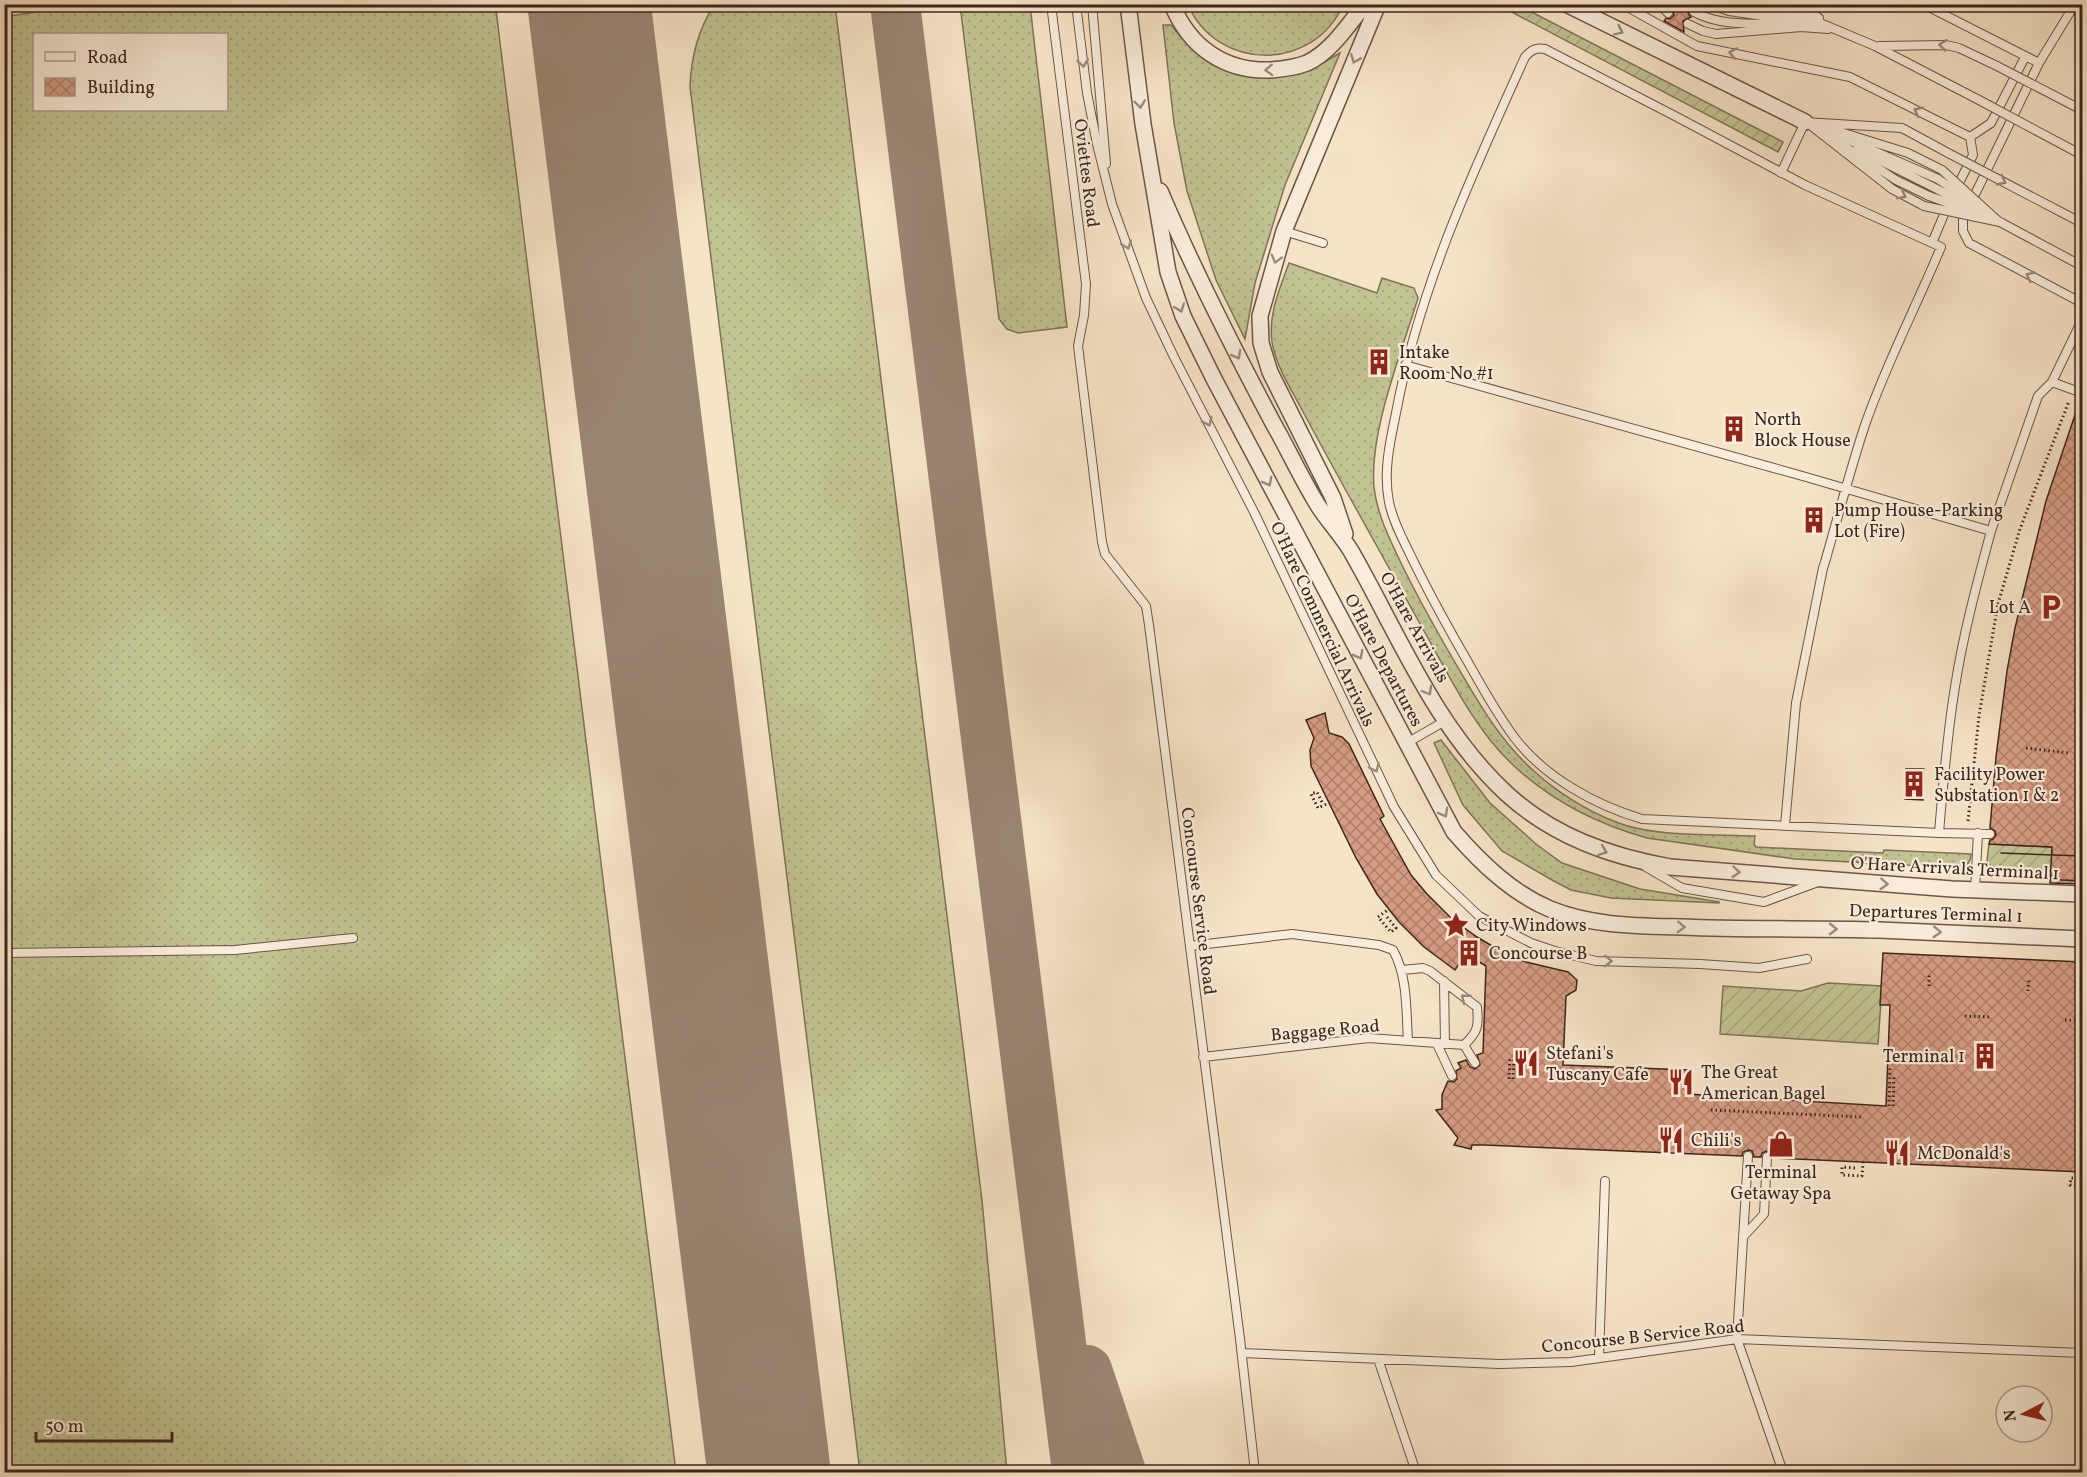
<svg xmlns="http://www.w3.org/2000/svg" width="2087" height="1477" font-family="Vollkorn,serif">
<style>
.grass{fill:url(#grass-dots);stroke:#7f7458;stroke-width:1.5;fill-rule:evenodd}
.garden{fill:url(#garden-furrows);stroke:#7f7458;stroke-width:1.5}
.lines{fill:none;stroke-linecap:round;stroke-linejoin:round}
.taxiway{stroke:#9a8572;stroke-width:50}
.runway{stroke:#9a8572;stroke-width:123}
.building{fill:url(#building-cross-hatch);stroke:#3d261c;stroke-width:1.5}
.lane-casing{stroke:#6c5647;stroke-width:10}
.street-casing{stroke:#6c5647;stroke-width:18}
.path{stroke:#3d261c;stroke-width:3;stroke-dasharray:1.5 3;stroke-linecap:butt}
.lane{stroke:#faeddb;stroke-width:8}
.street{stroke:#faeddb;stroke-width:15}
.tram{stroke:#3d261c;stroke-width:1.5}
.lane-bridge-casing{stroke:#6c5647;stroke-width:10;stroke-linecap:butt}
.street-bridge-casing{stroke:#6c5647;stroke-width:18;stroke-linecap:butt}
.lane-bridge{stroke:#faeddb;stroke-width:8}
.street-bridge{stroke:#faeddb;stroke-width:15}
.oneway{stroke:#9c8a7c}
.labels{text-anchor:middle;stroke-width:4.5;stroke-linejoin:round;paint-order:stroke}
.street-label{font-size:18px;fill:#3d261c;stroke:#faeddb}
.poi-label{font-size:18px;fill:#3d261c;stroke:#faeddb;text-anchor:start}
</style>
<defs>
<pattern id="grass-dots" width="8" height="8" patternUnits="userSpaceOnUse" patternTransform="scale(1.5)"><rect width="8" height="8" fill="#c1c393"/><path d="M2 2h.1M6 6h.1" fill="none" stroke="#a7a77e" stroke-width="1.8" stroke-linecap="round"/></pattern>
<pattern id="garden-furrows" width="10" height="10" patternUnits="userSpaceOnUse" patternTransform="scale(1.5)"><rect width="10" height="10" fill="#c1c393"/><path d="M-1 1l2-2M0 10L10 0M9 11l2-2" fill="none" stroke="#a7a77e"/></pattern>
<pattern id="building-cross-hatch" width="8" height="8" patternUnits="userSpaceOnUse" patternTransform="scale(1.5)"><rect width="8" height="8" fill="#d79c83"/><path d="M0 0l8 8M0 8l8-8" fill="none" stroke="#b07f6a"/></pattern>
</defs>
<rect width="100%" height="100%" fill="#f7e4c7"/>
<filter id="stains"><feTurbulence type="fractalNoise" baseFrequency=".00333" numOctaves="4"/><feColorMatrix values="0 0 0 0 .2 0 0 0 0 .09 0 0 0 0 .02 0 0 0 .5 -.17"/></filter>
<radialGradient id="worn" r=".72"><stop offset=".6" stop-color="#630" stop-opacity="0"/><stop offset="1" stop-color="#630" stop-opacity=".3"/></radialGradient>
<path class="grass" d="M 86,4 L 493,4 L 496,10 L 676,1472 L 5,1472 L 4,17 ZM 34,34 L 226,34 L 226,110 L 34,110 Z
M 714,5 L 835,5 L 982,1200 L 1007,1472 L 860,1472 L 690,87 C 691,57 698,30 714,5 Z
M 960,5 L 1030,5 L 1067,327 L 1018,333 L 1007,329 L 999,319 Z
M 1188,5 L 1343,5 C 1313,72 1218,72 1188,5 Z
M 1163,25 L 1171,25 C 1203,66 1227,80 1279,74 C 1290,73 1301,73 1311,69 C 1321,65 1331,58 1340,53 L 1285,185 L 1255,283 L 1245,339 L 1216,280 L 1187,191 L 1174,123 Z
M 1289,263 L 1377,293 L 1382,278 L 1414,288 L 1418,298 C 1402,351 1369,432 1374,487 C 1377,514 1389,538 1401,563 C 1415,592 1430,619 1446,647 C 1472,691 1496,738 1535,772 C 1557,792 1587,811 1616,822 C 1652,837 1714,834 1755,836 L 1754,844 L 1756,847 L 1883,853 L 1884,850 L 1971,854 C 1971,861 1968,865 1962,868 L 1795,859 L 1647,838 C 1597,824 1550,800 1512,764 C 1476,730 1453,683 1429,640 C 1402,592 1376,544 1349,496 C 1333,467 1317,438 1301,408 C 1290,387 1276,366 1272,342 C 1268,314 1280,288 1289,263 Z
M 1441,740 L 1490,803 L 1536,844 L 1562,863 L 1640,889 L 1719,902 L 1719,903 L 1611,898 L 1571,890 L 1552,880 L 1502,851 L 1463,805 L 1434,743 Z"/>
<path class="garden" d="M 1505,5 L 1518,5 L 1783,142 L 1778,152 L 1504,8 Z
M 1989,844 L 2082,849 L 2082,872 L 2005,869 L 1991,866 L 1987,861 Z
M 1828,983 L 1882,986 L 1878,1044 L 1720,1034 L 1723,986 L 1801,991 Z"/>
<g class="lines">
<path class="taxiway" d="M 895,4 L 1077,1472
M 1087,1370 L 1121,1472"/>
<path class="runway" d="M 589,4 L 769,1472"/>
</g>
<path class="building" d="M 1672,4 L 1698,4 L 1697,7 L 1693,6 L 1689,9 L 1688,13 L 1691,17 L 1683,21 L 1684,32 L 1664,21 L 1666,18 L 1670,19 L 1674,15 L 1671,7 Z
M 1375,351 L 1389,356 L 1384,372 L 1369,368 Z
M 2080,400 L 2082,401 L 2082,884 L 2050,883 L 2052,847 L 1989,844 L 1990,840 L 1993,839 L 1996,835 L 1995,831 L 1990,828 L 1996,757 L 2007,671 L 2015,628 L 2046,501 Z
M 1325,713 L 1329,733 L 1342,737 L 1349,744 L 1384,816 L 1380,819 L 1411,875 L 1427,894 L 1452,919 L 1477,937 L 1504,953 L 1526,962 L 1568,972 L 1577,980 L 1576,990 L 1566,996 L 1563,1065 L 1688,1070 L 1687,1094 L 1886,1106 L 1890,1005 L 1880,1005 L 1883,953 L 2082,962 L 2082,1172 L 1796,1159 L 1773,1158 L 1771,1152 L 1767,1151 L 1762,1153 L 1761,1157 L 1754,1157 L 1752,1151 L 1748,1150 L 1743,1152 L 1742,1156 L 1484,1145 L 1472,1145 L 1471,1149 L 1454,1145 L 1458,1138 L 1436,1110 L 1442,1109 L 1442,1095 L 1447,1083 L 1448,1081 L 1454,1082 L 1457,1079 L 1456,1071 L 1461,1068 L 1458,1063 L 1466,1060 L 1470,1067 L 1475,1069 L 1480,1065 L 1477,1055 L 1483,1053 L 1486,966 L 1466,954 L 1455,970 L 1424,947 L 1399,922 L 1377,894 L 1356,858 L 1311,766 L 1310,750 L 1314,738 L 1306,720 Z
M 1906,769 L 1924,769 L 1923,800 L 1905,799 Z"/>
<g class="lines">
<g class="lane-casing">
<path id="lane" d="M 1051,4 L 1086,284 L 1084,315 L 1078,346 L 1102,542 L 1105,554 L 1146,606 L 1149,625 L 1240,1339 L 1255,1472
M 1076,4 L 1087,93 L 1097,144 L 1112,204 L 1146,298 L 1174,357 L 1254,512 L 1394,807 L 1436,875 L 1479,916 L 1531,943 L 1555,951 L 1596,961 L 1700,964 L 1759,968 L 1807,959
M 1092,4 L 1106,164
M 1622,4 L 1697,46 L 1850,77 L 1970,137
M 1659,4 L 1668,13
M 1710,4 L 1729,11 L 1810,23
M 1750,4 L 1793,17
M 1775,4 L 1875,46 L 1979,100
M 1798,4 L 1819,18
M 1923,4 L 2039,63
M 2075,4 L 2039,63 L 1963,219 L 1963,231 L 1969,243 L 2082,303
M 1694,12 C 1722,27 1755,23 1786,24
M 1688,24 L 1703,31 L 1716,34 L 1801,27 L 1828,29
M 1880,46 L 1946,45 L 1959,48 L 1997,66
M 1805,122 L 1902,128 L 1950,154
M 1809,124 L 1892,189 L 1924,206
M 1818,125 L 1908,153 L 1942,170
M 1822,131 L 1846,143
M 1842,137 L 1938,179
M 1970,137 L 1991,123 L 2025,57
M 1847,148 L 1896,180 L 1929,196
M 1857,149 L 1933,187
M 1781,173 L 1805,122
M 1956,189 L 1973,155 L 1970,137
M 2000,222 L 2082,266
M 1284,231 L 1323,243
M 1932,243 L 1948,205
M 1405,365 L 1806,477 L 1991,531 C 1977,583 1963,635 1955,687 C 1947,736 1943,784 1939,833 L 1642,819 C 1595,805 1544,777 1514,737 C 1497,714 1483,689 1469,664 C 1447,626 1426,588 1407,548 C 1400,534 1392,518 1389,502 C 1383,472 1390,442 1396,413 C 1419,288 1473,172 1525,57 C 1531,50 1536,47 1545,49 L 1675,116 L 1805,185 L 1941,247 C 1916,307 1886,364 1865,425 C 1850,470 1838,517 1825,562 L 1823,568 L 1796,703 L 1785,825
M 2052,382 L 2082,393
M 1991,531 L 2038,396 L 2052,382 L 2082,320
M 1405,744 L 1445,721
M 1939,833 L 1990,834
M 1646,867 L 1682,888 L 1764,902 L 1818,882
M 1975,890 L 1978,833
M 1190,946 L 1292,934 L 1379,945 L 1393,950 C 1408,977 1406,1011 1408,1041
M 4,953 L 235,950 L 353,938
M 1402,970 L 1423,968 L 1430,971 L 1477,1007 C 1479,1026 1478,1032 1464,1045
M 1444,981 L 1445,1044
M 1437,1044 L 1452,1076
M 1203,1057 L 1369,1038 L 1464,1045 L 1475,1063
M 1748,1156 L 1737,1339 L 1783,1472
M 1743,1237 L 1764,1214 L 1767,1157
M 1242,1353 L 1499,1364 L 1571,1362 L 1737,1339 L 2082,1353
M 1599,1357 L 1605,1181
M 1378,1359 L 1416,1472"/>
</g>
<g class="street-casing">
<path id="street" d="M 1128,4 L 1143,124 L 1168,272 L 1183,316 L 1214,379 L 1454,832 C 1481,863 1512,893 1550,909 C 1592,926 1637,926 1681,927 C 1747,930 1813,928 1879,930
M 1172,4 C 1189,47 1225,72 1271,70 C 1283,69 1297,67 1307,63 C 1331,52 1349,24 1365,4
M 1566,4 L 1805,122
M 1160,191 C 1194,271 1232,346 1273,423 C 1289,451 1302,480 1319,507 C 1329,522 1341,535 1351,551 C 1398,633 1435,728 1507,794 C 1553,836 1609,856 1670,867 L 1952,889 L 2082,894
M 1345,534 L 1333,498 L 1270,372 L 1261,343 L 1260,316 L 1284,231 L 1378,4"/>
</g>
<path class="path" d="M 1998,604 L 2020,529 L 2069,401
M 2074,711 L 2082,712
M 2026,748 L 2069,753
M 1322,802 L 1317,792 L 1311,794 L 1318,808 L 1329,803
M 1968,821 L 1979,716 L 1998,603
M 1387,917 L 1396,928 L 1391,932 L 1378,917 L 1389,909
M 1929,986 L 1929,975
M 2028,991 L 2029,979
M 1965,1016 L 1990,1017
M 2065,1020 L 2082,1021
M 1509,1079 L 1510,1057
M 1513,1079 L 1514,1057
M 1889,1106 L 1890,1068
M 1893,1106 L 1894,1077
M 1711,1110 L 1862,1117
M 1855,1168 L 1842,1167 L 1842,1175 L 1862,1176 L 1863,1162
M 2082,1179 L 2071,1178 L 2070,1185 L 2082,1186"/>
<use href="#lane" class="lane"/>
<use href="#street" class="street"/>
<path class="tram" d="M 2001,853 L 2082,856
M 2000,877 L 2082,881"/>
<g class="lane-bridge-casing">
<path id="lane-bridge" d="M 1997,66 L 2082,110
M 1979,100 L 2082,155
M 1950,154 L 2082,223
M 1942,170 L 1998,221
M 1938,179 L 1974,204
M 1933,187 L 1988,216
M 1929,196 L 1973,212
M 1924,206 L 2000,222"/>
</g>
<g class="street-bridge-casing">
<path id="street-bridge" d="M 1879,930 L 2082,939"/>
</g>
<use href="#lane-bridge" class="lane-bridge"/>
<use href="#street-bridge" class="street-bridge"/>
</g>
<defs><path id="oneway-chevron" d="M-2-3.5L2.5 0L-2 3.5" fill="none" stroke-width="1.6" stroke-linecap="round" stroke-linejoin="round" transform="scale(1.5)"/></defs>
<g class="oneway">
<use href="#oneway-chevron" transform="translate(1619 31) rotate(26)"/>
<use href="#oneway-chevron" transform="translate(1943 45) rotate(-173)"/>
<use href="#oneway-chevron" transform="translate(1733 53) rotate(-169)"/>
<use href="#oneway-chevron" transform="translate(1355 59) rotate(112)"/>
<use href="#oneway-chevron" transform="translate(1083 63) rotate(83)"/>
<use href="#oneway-chevron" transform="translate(1269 70) rotate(178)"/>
<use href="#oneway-chevron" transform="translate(1140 104) rotate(83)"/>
<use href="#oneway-chevron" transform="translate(1918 111) rotate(-153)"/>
<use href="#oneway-chevron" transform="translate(2002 181) rotate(27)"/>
<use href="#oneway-chevron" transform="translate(1902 195) rotate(27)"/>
<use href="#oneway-chevron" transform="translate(1127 245) rotate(70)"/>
<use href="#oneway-chevron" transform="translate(1276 259) rotate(106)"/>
<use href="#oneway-chevron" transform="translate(2030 276) rotate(-153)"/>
<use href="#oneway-chevron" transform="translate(1180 308) rotate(70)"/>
<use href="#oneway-chevron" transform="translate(1237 355) rotate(61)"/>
<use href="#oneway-chevron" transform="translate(1208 422) rotate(63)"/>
<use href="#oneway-chevron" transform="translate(1268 482) rotate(62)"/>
<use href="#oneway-chevron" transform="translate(1359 655) rotate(62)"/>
<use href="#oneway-chevron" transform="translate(1428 691) rotate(60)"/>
<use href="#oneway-chevron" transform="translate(1375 768) rotate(65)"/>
<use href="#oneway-chevron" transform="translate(1444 813) rotate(61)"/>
<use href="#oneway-chevron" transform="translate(1603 851) rotate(21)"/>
<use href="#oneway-chevron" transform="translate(1736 872) rotate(5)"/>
<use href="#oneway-chevron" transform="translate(1884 884) rotate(4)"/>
<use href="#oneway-chevron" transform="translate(1681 927) rotate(2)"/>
<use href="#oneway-chevron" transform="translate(1833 929) rotate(1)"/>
<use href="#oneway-chevron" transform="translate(1937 932) rotate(3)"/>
<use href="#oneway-chevron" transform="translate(1608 961) rotate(1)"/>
<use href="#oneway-chevron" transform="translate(1465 998) rotate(-142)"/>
</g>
<defs>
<g id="building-bare" transform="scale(2.07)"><path d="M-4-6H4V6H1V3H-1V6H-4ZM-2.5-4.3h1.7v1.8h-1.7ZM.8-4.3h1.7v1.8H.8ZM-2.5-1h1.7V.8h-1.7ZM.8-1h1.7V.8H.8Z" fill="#8f2418" stroke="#faeddb" stroke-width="2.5" paint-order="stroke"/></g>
<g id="parking-bare" transform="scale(2.07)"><path d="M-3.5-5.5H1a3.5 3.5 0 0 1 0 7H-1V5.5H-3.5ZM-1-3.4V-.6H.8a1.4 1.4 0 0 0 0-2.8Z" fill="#8f2418" stroke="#faeddb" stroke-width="2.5" paint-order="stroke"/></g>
<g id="sight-bare" transform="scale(2.07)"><path d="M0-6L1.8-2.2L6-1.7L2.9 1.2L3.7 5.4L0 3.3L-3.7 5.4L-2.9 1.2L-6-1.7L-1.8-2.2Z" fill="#8f2418" stroke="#faeddb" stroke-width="2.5" paint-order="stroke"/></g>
<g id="restaurant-bare" transform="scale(2.07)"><path d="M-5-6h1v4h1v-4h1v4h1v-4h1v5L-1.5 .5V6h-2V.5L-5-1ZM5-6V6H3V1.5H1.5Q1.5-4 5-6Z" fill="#8f2418" stroke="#faeddb" stroke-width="2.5" paint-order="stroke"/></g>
<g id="shop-bare" transform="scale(2.07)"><path d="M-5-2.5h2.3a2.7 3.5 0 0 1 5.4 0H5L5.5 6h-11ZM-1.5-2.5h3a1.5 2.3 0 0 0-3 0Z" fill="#8f2418" stroke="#faeddb" stroke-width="2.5" paint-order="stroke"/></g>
</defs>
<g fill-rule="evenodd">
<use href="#building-bare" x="1379" y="362"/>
<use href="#building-bare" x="1734" y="429"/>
<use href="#building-bare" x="1814" y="520"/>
<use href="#parking-bare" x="2051" y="607"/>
<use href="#building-bare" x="1914" y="784"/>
<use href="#sight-bare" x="1456" y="925"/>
<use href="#building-bare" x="1469" y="953"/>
<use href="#building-bare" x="1985" y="1056"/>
<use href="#restaurant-bare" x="1526" y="1063"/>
<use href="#restaurant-bare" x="1681" y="1082"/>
<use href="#restaurant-bare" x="1671" y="1140"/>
<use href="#shop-bare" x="1781" y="1144"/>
<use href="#restaurant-bare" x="1897" y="1153"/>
</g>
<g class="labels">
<g class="street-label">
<text transform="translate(1087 173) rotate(83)" y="6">Oviettes Road</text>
<text transform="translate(1323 624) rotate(65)" y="6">O'Hare Commercial Arrivals</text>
<text transform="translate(1415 627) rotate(61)" y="6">O'Hare Arrivals</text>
<text transform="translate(1384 660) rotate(62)" y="6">O'Hare Departures</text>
<text transform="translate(1955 868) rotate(3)" y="6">O'Hare Arrivals Terminal 1</text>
<text transform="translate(1199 901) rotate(83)" y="6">Concourse Service Road</text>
<text transform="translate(1936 913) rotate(2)" y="6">Departures Terminal 1</text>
<text transform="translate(1325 1030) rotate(-5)" y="6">Baggage Road</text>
<text transform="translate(1643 1336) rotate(-6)" y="6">Concourse B Service Road</text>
</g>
<g class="poi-label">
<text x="1399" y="358">Intake<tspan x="1399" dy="21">Room No #1</tspan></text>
<text x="1754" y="425">North<tspan x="1754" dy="21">Block House</tspan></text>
<text x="1834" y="516">Pump House-Parking<tspan x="1834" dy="21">Lot (Fire)</tspan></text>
<text x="2031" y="613" text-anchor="end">Lot A</text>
<text x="1934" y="780">Facility Power<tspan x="1934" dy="21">Substation 1 &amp; 2</tspan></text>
<text x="1476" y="931">City Windows</text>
<text x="1489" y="959">Concourse B</text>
<text x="1546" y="1059">Stefani's<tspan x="1546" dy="21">Tuscany Cafe</tspan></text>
<text x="1965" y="1062" text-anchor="end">Terminal 1</text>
<text x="1701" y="1078">The Great<tspan x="1701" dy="21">American Bagel</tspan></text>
<text x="1691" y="1146">Chili's</text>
<text x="1917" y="1159">McDonald's</text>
<text x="1781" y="1178" text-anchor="middle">Terminal<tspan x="1781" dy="21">Getaway Spa</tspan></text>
</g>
</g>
<rect width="2087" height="1477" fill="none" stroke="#f7e4c7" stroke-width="24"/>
<rect x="6" y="6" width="2075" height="1465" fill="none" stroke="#3d261c" stroke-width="3"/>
<rect x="12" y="12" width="2063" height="1453" fill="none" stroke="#3d261c" stroke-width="1.5"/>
<rect x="33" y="33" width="195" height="78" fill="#faeddb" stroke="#ae9d8f" stroke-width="1.5"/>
<rect x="45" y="52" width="30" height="9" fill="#faeddb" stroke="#ae9d8f" stroke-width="1.5"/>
<text x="87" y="63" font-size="18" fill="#3d261c">Road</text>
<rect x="45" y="78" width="30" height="18" fill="url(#building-cross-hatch)" stroke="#ae9d8f" stroke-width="1.5"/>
<text x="87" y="93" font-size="18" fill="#3d261c">Building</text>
<g transform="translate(2024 1414) rotate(263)"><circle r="28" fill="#faeddb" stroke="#ae9d8f" stroke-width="1.5"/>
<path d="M0-4.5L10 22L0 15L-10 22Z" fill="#8f2418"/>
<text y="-9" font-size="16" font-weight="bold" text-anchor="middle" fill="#3d261c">N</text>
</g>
<path d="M36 1432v9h136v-9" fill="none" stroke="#3d261c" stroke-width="3"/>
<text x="45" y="1432" font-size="18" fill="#3d261c" stroke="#faeddb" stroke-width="4.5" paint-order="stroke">50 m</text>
<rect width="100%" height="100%" filter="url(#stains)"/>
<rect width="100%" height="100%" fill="url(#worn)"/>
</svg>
